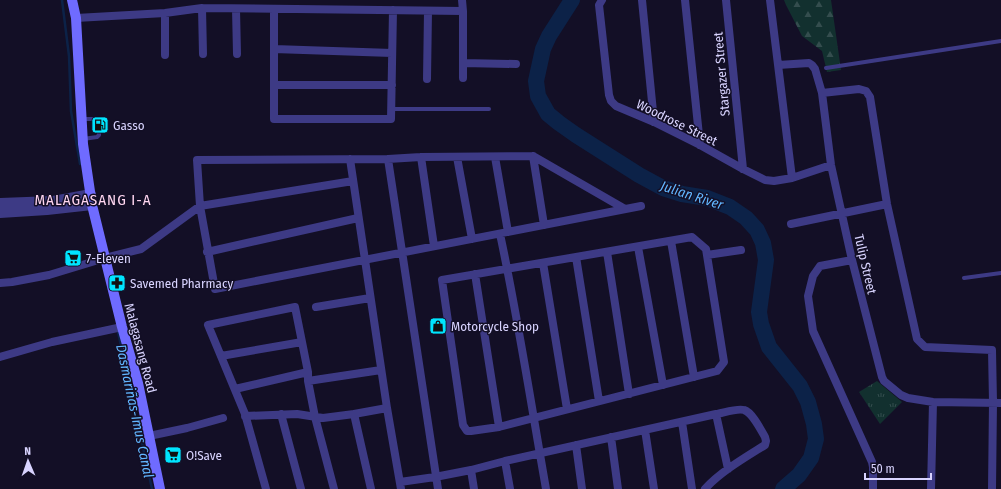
<svg xmlns="http://www.w3.org/2000/svg" width="1001" height="489" font-family="'Fira Sans Condensed',sans-serif">
<style>
.grass{fill:url(#grass-tufts)}
.forest{fill:url(#forest-firs)}
.lines{fill:none;stroke-linecap:round;stroke-linejoin:round}
.stream{stroke:#0c2248;stroke-width:2.5}
.river{stroke:#0c2248;stroke-width:16}
.service{stroke:#3d3a85;stroke-width:4}
.minor{stroke:#3d3a85;stroke-width:8}
.tertiary{stroke:#3d3a85;stroke-width:10}
.secondary{stroke:#6f6bff;stroke-width:10}
.labels{text-anchor:middle;stroke-width:3;stroke-linejoin:round;paint-order:stroke}
.street-label{font-size:13px;fill:#d9d4ff;stroke:#130f26}
.poi-label{font-size:13px;fill:#d9d4ff;stroke:#130f26;text-anchor:start}
.water-label{font-size:14px;font-style:italic;fill:#62b6ff;stroke:#130f26}
.quarter-label{font-size:15px;letter-spacing:1px;fill:#ffd6f0;stroke:#130f26}
</style>
<defs>
<pattern id="grass-tufts" width="24" height="20" patternUnits="userSpaceOnUse"><rect width="24" height="20" fill="#12302f"/><path d="M3 7l-1-3M5 7V3M7 7l1-3M15 17l-1-3M17 17v-4M19 17l1-3" fill="none" stroke="#344d4e"/></pattern>
<pattern id="forest-firs" width="22" height="20" patternUnits="userSpaceOnUse"><rect width="22" height="20" fill="#12302f"/><path d="M5 1l3.5 6h-7zM16 11l3.5 6h-7z" fill="#344d4e"/></pattern>
</defs>
<rect width="100%" height="100%" fill="#130f26"/>
<path class="grass" d="M 877,381 L 902,402 L 880,424 L 859,392 Z"/>
<path class="forest" d="M 784,0 L 831,0 L 841,70 L 827,72 L 822,51 L 802,36 L 786,5 Z"/>
<g class="lines">
<path class="stream" d="M 62,0 L 69,56 L 71,111 L 80,164
M 118,332 L 152,489"/>
<path class="river" d="M 572,0 L 549,36 L 543,49 L 536,81 L 538,96 L 548,114 L 559,123 L 576,135 L 639,175 L 663,188 L 682,194 L 707,198 L 730,207 L 746,218 L 757,230 L 763,243 L 766,260 L 759,312 L 761,324 L 769,347 L 800,386 L 808,402 L 814,424 L 816,439 L 811,458 L 799,475 L 783,489"/>
<path class="service" d="M 826,68 L 1001,41
M 391,109 L 489,109
M 82,119 L 97,119 L 99,123
M 83,139 L 97,137 L 99,135 L 99,132
M 964,278 L 1001,273"/>
<path class="minor" d="M 462,0 L 463,11
M 602,0 L 599,5 L 609,95 L 611,101 L 616,106 L 654,122 L 700,145 L 743,169 L 765,180 L 774,181 L 792,178 L 831,165
M 642,0 L 654,122
M 685,0 L 700,145
M 726,0 L 743,169
M 770,0 L 792,178
M 202,8 L 203,54
M 236,9 L 237,54
M 274,9 L 274,119 L 391,119 L 393,10
M 165,13 L 165,55
M 76,18 L 165,13 L 202,8 L 463,11 L 463,78
M 274,49 L 392,53
M 463,63 L 516,64
M 778,65 L 809,63 L 812,65 L 815,69 L 822,93 L 831,165 L 852,260 L 882,377 L 884,381 L 901,395 L 908,398 L 933,402 L 1001,403
M 427,79 L 428,11
M 274,85 L 392,85
M 822,93 L 859,89 L 866,91 L 870,97 L 887,204 L 917,339 L 925,347 L 992,350 L 993,402 L 992,489
M 533,156 L 544,225
M 421,157 L 434,246
M 457,157 L 472,239
M 495,157 L 508,232
M 350,159 L 387,408 L 401,489
M 388,159 L 438,489
M 625,209 L 533,156 L 421,157 L 388,159 L 197,160 L 200,206 L 215,289 L 641,206
M 791,224 L 887,204
M 500,234 C 518,318 531,404 546,489
M 692,237 L 706,249 L 724,362 L 717,371 L 499,427 L 471,431 L 467,431 L 463,425 L 442,280 Z
M 671,241 L 694,377
M 638,247 L 663,385
M 207,252 L 358,218
M 607,252 L 629,394
M 707,255 L 741,250
M 576,257 L 599,401
M 852,260 L 820,266 L 813,276 L 808,296 L 813,331 L 872,462 L 873,467 L 873,489
M 543,263 L 567,409
M 475,274 L 499,427
M 0,283 L 12,282 L 49,275 L 105,258 L 141,249 L 200,206 L 353,181
M 316,307 L 370,298
M 221,356 L 302,342
M 0,357 L 52,342 L 122,327
M 308,381 L 381,370
M 235,389 L 308,372
M 281,414 L 301,489
M 354,414 L 371,489
M 716,414 L 728,469
M 245,416 L 297,414 L 323,418 L 354,414 L 387,408
M 682,422 L 692,489
M 645,430 L 654,489
M 149,436 L 187,428 L 223,418
M 611,437 L 618,489
M 576,445 L 582,489
M 505,461 L 510,489
M 471,470 L 474,489
M 400,482 L 435,477 L 471,470 L 505,461 L 716,414 C 723,413 737,408 744,410 C 752,412 761,430 765,437 L 766,441 L 765,445 C 746,457 720,472 705,489
M 266,489 L 245,414 L 208,325 L 295,307 L 308,372 L 308,381 L 315,417 L 334,489
M 931,489 L 933,402"/>
<path class="tertiary" d="M 0,203 L 53,201 L 91,194
M 0,213 L 47,210 L 92,205"/>
<path class="secondary" d="M 72,0 L 76,18 L 83,144 L 92,205 L 122,327 L 138,383 L 160,489"/>
</g>
<defs>
<g id="fuel-square" transform="scale(0.9)"><rect x="-9" y="-9" width="18" height="18" rx="4" fill="#00e5ff" stroke="#130f26"/><path d="M-5.5-6h7V0h2V4h1.3V-2.5L3-4.5l.8-.8L6-3V5H2.5V1h-1V6h-7ZM-4.2-4.7v3.2H.2V-4.7Z" fill="#111"/></g>
<g id="supermarket-square" transform="scale(0.9)"><rect x="-9" y="-9" width="18" height="18" rx="4" fill="#00e5ff" stroke="#130f26"/><path d="M-6-5.5h2.5l.6 2H6L4.5 2H-2.5L-4.4-4H-6ZM-1.5 3.2a1.3 1.3 0 1 0 .1 0ZM3 3.2a1.3 1.3 0 1 0 .1 0Z" fill="#111"/></g>
<g id="pharmacy-square" transform="scale(0.9)"><rect x="-9" y="-9" width="18" height="18" rx="4" fill="#00e5ff" stroke="#130f26"/><path d="M-2-6h4v4h4v4h-4v4h-4v-4h-4v-4h4Z" fill="#111"/></g>
<g id="shop-square" transform="scale(0.9)"><rect x="-9" y="-9" width="18" height="18" rx="4" fill="#00e5ff" stroke="#130f26"/><path d="M-5-2.5h2.3a2.7 3.5 0 0 1 5.4 0H5L5.5 6h-11ZM-1.5-2.5h3a1.5 2.3 0 0 0-3 0Z" fill="#111"/></g>
</defs>
<g fill-rule="evenodd">
<use href="#fuel-square" x="100" y="125"/>
<use href="#supermarket-square" x="73" y="258"/>
<use href="#pharmacy-square" x="117" y="283"/>
<use href="#shop-square" x="438" y="326"/>
<use href="#supermarket-square" x="173" y="455"/>
</g>
<g class="labels">
<g class="street-label">
<text transform="translate(721 74) rotate(-95)" y="5">Stargazer Street</text>
<text transform="translate(677 122) rotate(26)" y="5">Woodrose Street</text>
<text transform="translate(866 264) rotate(77)" y="5">Tulip Street</text>
<text transform="translate(141 348) rotate(75)" y="5">Malagasang Road</text>
</g>
<g class="poi-label">
<text x="113" y="130">Gasso</text>
<text x="86" y="263">7-Eleven</text>
<text x="130" y="288">Savemed Pharmacy</text>
<text x="451" y="331">Motorcycle Shop</text>
<text x="186" y="460">O!Save</text>
</g>
<g class="water-label">
<text transform="translate(692 195) rotate(18)" y="5">Julian River</text>
<text transform="translate(135 411) rotate(78)" y="5">Dasmariñas-Imus Canal</text>
</g>
<g class="quarter-label">
<text x="93" y="205">MALAGASANG I-A</text>
</g>
</g>
<g transform="translate(28 461) rotate(358)" stroke="#130f26" stroke-width="3" paint-order="stroke">
<path d="M0-3L7 15L0 10L-7 15Z" fill="#d9d4ff"/>
<text y="-6" font-size="11" font-weight="bold" text-anchor="middle" fill="#d9d4ff">N</text>
</g>
<path d="M865 473v6h66v-6" fill="none" stroke="#d9d4ff" stroke-width="2"/>
<text x="871" y="473" font-size="12" fill="#d9d4ff" stroke="#130f26" stroke-width="3" paint-order="stroke">50 m</text>
</svg>
